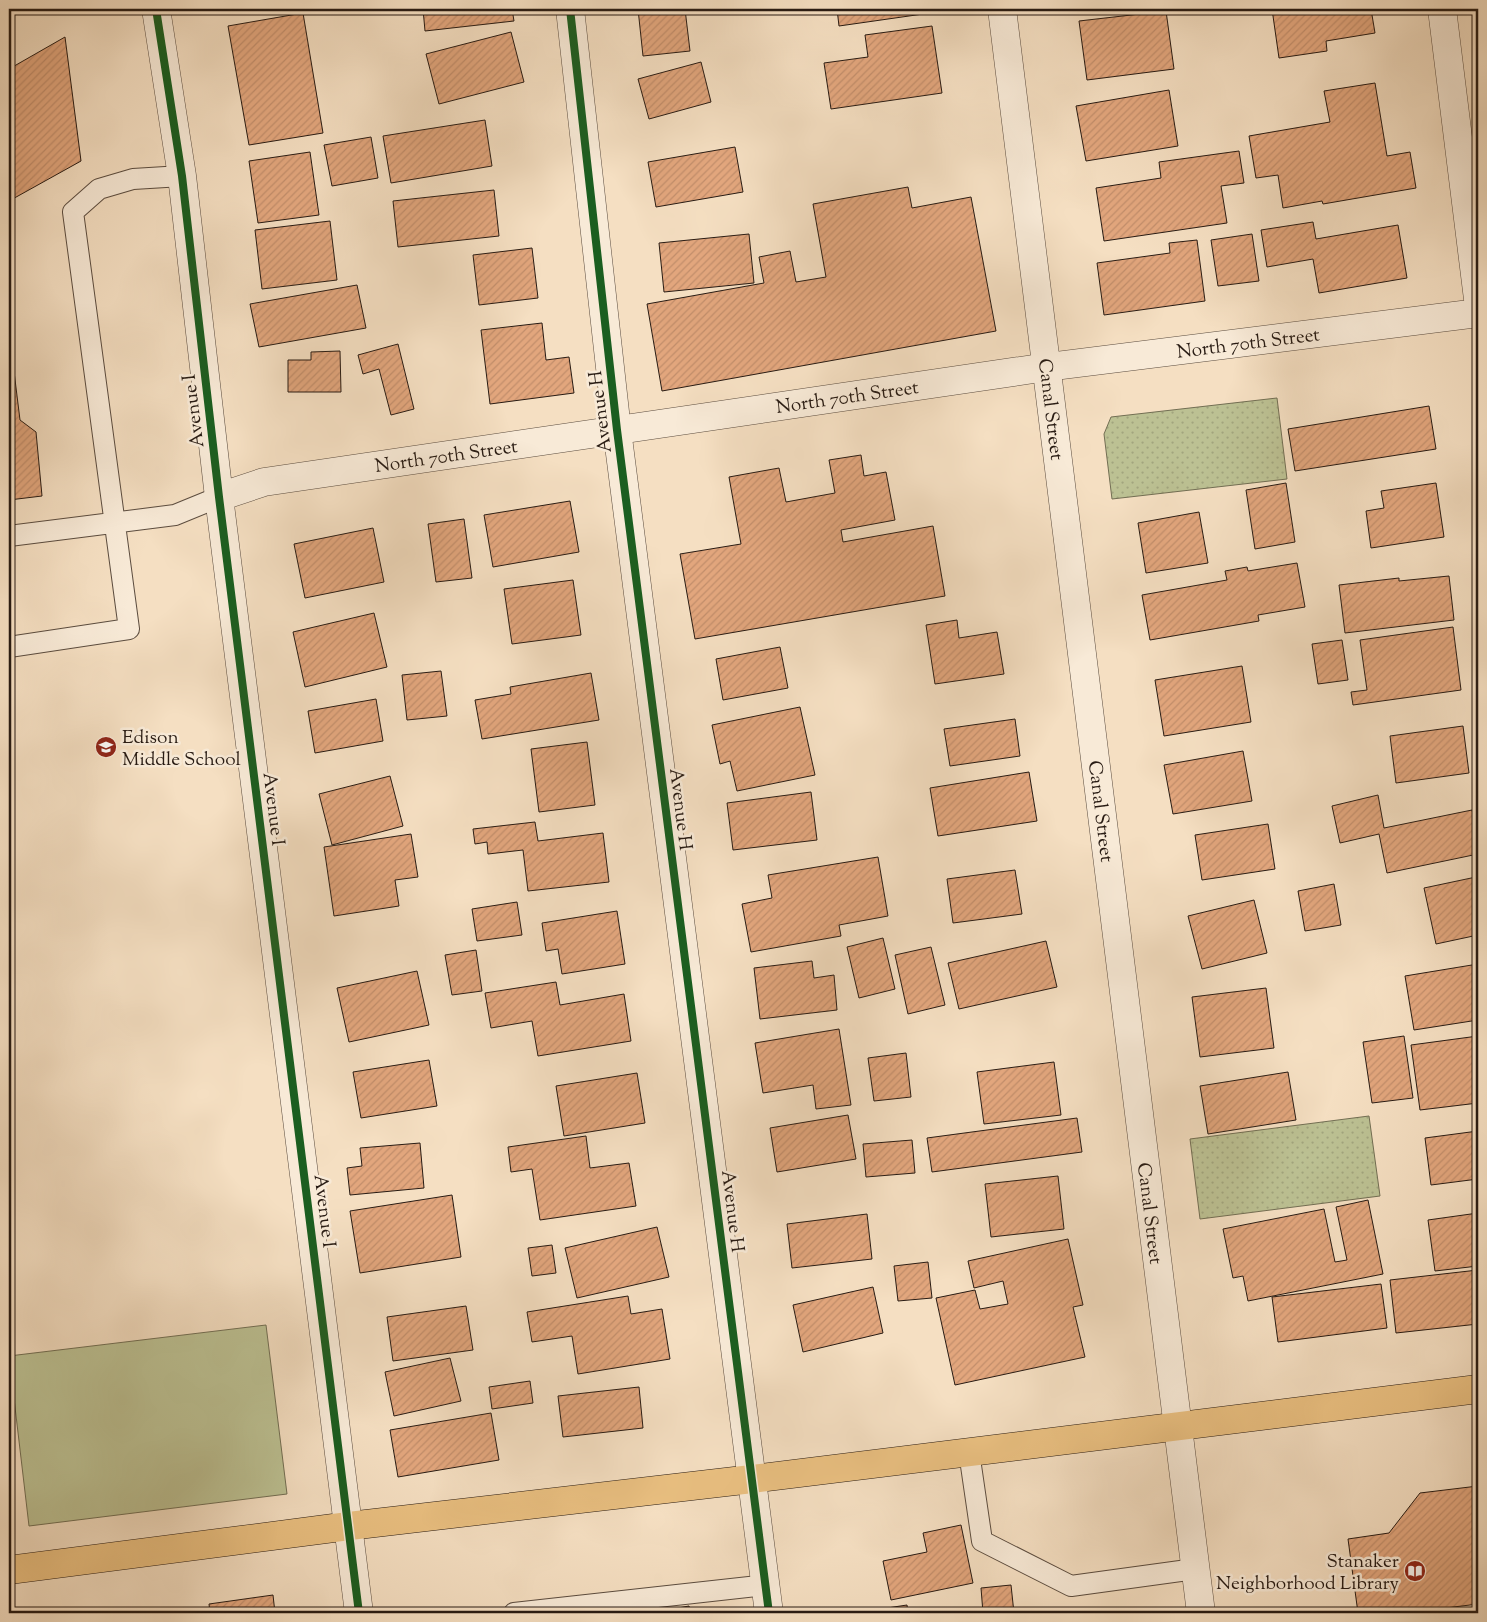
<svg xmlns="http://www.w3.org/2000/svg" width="1487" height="1622" font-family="'Sorts Mill Goudy',serif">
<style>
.green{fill:url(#green-dots);stroke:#726e53}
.pitch{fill:#bcc193;stroke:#726e53}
.building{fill:url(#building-hatch);stroke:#281b13}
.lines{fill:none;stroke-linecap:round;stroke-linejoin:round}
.service-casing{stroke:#5b4c3f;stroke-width:22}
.minor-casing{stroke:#5b4c3f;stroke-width:29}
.tertiary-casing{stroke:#5b4c3f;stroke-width:29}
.primary-casing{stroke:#281b13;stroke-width:29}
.service{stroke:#f8ead7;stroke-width:20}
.minor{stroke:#f8ead7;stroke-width:28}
.tertiary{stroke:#f8ead7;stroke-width:28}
.primary{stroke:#eac081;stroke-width:28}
.cycleway-casing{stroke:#f8ead7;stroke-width:11}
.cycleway{stroke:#1b5e20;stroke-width:8}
.labels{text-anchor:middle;stroke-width:5;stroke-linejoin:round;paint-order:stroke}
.street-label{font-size:19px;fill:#281b13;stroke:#f8ead7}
.poi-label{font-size:19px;fill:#281b13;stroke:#f8ead7;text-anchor:start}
</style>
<defs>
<pattern id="green-dots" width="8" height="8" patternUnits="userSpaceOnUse" patternTransform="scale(1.25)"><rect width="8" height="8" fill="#bcc193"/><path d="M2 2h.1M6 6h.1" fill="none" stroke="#a2a57e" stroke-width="1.8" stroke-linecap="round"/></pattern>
<pattern id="building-hatch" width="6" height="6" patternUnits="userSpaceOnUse" patternTransform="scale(1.25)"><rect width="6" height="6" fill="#e2a67d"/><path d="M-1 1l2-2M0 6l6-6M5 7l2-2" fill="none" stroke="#c28e6b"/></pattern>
</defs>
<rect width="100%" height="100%" fill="#f5dfc2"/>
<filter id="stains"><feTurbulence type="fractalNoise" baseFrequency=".004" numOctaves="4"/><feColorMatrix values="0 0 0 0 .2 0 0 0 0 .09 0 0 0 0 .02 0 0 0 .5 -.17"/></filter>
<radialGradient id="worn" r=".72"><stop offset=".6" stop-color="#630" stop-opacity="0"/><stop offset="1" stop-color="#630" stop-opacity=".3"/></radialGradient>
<path class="green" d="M 1277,398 L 1287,479 L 1112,499 L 1104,434 L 1111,417 Z
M 1369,1116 L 1380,1196 L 1200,1219 L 1190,1139 Z"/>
<path class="pitch" d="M 266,1325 L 287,1494 L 29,1526 L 9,1356 Z"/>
<path class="building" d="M 423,9 L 512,9 L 514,21 L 425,31 Z
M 638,9 L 685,9 L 690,51 L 643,56 Z
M 837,9 L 930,9 L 930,13 L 839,26 Z
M 1272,9 L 1371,9 L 1375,33 L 1326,41 L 1327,51 L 1279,58 Z
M 1166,11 L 1174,69 L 1087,80 L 1079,21 Z
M 303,13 L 323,133 L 249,145 L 228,26 Z
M 932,26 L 942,93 L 831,109 L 824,63 L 868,57 L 865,35 Z
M 511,32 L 524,82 L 439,104 L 426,54 Z
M 65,37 L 81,161 L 9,201 L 9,69 Z
M 701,62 L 711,102 L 649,119 L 638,79 Z
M 1375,83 L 1387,156 L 1410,152 L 1416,188 L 1323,204 L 1322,201 L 1283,208 L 1278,175 L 1256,178 L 1249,136 L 1330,122 L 1324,91 Z
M 1169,90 L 1178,146 L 1086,161 L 1076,106 Z
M 485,120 L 492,166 L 391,183 L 383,136 Z
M 371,137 L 378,178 L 332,186 L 324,145 Z
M 735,147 L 743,192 L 656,207 L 648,162 Z
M 1239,151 L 1244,183 L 1221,186 L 1227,223 L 1104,241 L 1096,188 L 1161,178 L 1159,162 Z
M 310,152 L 319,215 L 258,223 L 249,161 Z
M 908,187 L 912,208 L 971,197 L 996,331 L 662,391 L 647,304 L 764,283 L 759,257 L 790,251 L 796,282 L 826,277 L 813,204 Z
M 494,190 L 499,236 L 398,247 L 393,201 Z
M 330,221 L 337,280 L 262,289 L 255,230 Z
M 1313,222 L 1316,239 L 1398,225 L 1407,278 L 1319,293 L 1313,259 L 1267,267 L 1261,230 Z
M 749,234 L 754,283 L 664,292 L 659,243 Z
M 1252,234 L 1259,281 L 1218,286 L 1211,240 Z
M 1197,240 L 1205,301 L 1104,315 L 1097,263 L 1170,253 L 1169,243 Z
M 532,248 L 538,298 L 479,305 L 473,255 Z
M 357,285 L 366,328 L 259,347 L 250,304 Z
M 542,323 L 546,360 L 569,357 L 574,393 L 490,404 L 481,330 Z
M 9,331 L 20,420 L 36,432 L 42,496 L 9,500 Z
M 398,344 L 414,409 L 391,415 L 379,369 L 363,374 L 358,355 Z
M 340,351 L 341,392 L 288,392 L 288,360 L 311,360 L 311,352 Z
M 1429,406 L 1436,449 L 1295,471 L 1288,429 Z
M 861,455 L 864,476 L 886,472 L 895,520 L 841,530 L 843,542 L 933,526 L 945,596 L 695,639 L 680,554 L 741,544 L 729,477 L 779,468 L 786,502 L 835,493 L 829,460 Z
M 1286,483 L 1295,542 L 1255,549 L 1246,490 Z
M 1436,483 L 1444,537 L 1371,548 L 1366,511 L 1384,508 L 1381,491 Z
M 570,501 L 579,552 L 493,567 L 484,515 Z
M 1199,512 L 1208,563 L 1146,573 L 1138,523 Z
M 464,519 L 472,578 L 436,582 L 428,524 Z
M 373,528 L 384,582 L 305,598 L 294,544 Z
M 1297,563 L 1305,607 L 1258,615 L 1259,621 L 1150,640 L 1142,595 L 1227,580 L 1225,571 L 1247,567 L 1248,571 Z
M 1449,576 L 1454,620 L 1345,633 L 1339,585 L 1399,578 L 1399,581 Z
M 573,580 L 581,635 L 512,644 L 504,589 Z
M 374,613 L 387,667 L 305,687 L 293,632 Z
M 957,620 L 959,638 L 997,632 L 1004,674 L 935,684 L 926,625 Z
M 1453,627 L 1461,690 L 1353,705 L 1351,692 L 1367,690 L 1360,640 Z
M 1342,640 L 1348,680 L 1318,684 L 1312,644 Z
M 780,647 L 788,688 L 723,700 L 716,659 Z
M 1242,666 L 1251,722 L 1164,736 L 1155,680 Z
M 441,671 L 447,716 L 407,720 L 402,675 Z
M 591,673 L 599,720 L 482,739 L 475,700 L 511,694 L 510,687 Z
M 376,699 L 383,741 L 315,753 L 308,711 Z
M 800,707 L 815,775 L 737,791 L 730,761 L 720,764 L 712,725 Z
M 1015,719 L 1020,756 L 950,766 L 944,729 Z
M 1463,726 L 1469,773 L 1396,783 L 1390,736 Z
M 587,742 L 595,805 L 539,812 L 531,749 Z
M 1243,751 L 1252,801 L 1173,814 L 1164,765 Z
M 1029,772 L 1037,821 L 938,836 L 930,788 Z
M 390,776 L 403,826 L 332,845 L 319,794 Z
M 811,792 L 817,840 L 733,850 L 727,803 Z
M 1378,795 L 1384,828 L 1472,810 L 1478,840 L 1478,854 L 1387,873 L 1379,834 L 1340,843 L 1332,806 Z
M 535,822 L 538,841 L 603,833 L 609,882 L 528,891 L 523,850 L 488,854 L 487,842 L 475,844 L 473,829 Z
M 1268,824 L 1275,869 L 1202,880 L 1195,835 Z
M 411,834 L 418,877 L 395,880 L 399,906 L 334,916 L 324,847 Z
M 878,857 L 888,916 L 839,925 L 841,936 L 751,952 L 742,904 L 772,898 L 768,875 Z
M 1015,870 L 1022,914 L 953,923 L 947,879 Z
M 1476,877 L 1478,888 L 1478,935 L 1436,944 L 1424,888 Z
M 1334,884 L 1341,925 L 1305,931 L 1298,891 Z
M 1254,900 L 1267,953 L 1202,969 L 1188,916 Z
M 517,902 L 522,935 L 477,941 L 472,909 Z
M 617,911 L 625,964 L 562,974 L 558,949 L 546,951 L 542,923 Z
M 883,938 L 895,989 L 859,998 L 847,947 Z
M 1046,941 L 1057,987 L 959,1009 L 948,963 Z
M 931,947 L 945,1005 L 908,1014 L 895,955 Z
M 476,950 L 482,991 L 452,995 L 445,955 Z
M 812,961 L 814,978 L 834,975 L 837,1010 L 760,1019 L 754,968 Z
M 1478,964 L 1478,1020 L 1414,1030 L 1405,976 Z
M 417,971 L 429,1025 L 349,1042 L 337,988 Z
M 556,982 L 560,1005 L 624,994 L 631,1041 L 538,1056 L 532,1021 L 491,1028 L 485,993 Z
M 1266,988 L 1274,1048 L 1200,1057 L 1192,997 Z
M 839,1029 L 851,1105 L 816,1109 L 813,1085 L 763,1093 L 755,1043 Z
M 1404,1036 L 1413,1098 L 1372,1103 L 1363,1042 Z
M 1478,1036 L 1478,1103 L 1420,1110 L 1411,1045 Z
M 906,1053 L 911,1097 L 874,1101 L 868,1058 Z
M 429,1060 L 437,1106 L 361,1118 L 353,1072 Z
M 1054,1062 L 1061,1115 L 984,1124 L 977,1072 Z
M 1288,1072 L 1296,1120 L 1208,1134 L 1200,1086 Z
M 637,1073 L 645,1123 L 564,1136 L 556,1086 Z
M 848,1115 L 856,1159 L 777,1172 L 770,1128 Z
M 1077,1118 L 1082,1152 L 932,1172 L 927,1138 Z
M 1478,1131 L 1478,1179 L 1431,1185 L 1425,1138 Z
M 586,1136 L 590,1168 L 629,1163 L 636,1206 L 540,1220 L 532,1169 L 511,1172 L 508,1147 Z
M 912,1140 L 915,1173 L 866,1177 L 863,1144 Z
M 420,1143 L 424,1188 L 350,1195 L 347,1168 L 362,1166 L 360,1148 Z
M 1058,1176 L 1064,1229 L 991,1237 L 985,1184 Z
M 452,1195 L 461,1257 L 360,1273 L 350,1211 Z
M 1368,1200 L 1383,1274 L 1248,1301 L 1243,1276 L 1233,1278 L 1223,1229 L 1324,1209 L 1335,1262 L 1347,1260 L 1336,1207 Z
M 1478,1213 L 1478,1266 L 1435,1271 L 1428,1220 Z
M 867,1214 L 872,1259 L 792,1268 L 787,1224 Z
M 657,1227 L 669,1277 L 577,1298 L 565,1248 Z
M 1068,1239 L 1083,1305 L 1073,1307 L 1085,1357 L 955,1385 L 936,1298 L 975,1290 L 980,1309 L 1008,1304 L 1003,1281 L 974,1288 L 968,1261 Z
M 552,1245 L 556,1273 L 532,1276 L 528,1248 Z
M 928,1262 L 932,1298 L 898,1301 L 894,1266 Z
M 1478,1270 L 1478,1324 L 1396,1333 L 1390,1280 Z
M 1381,1284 L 1387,1328 L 1278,1342 L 1272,1297 Z
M 873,1287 L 883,1333 L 803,1352 L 793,1305 Z
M 628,1296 L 631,1314 L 662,1309 L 670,1359 L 578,1374 L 572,1336 L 532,1342 L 527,1312 Z
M 466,1306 L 473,1350 L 393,1361 L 387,1317 Z
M 450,1358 L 461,1401 L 394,1416 L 385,1372 Z
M 530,1381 L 533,1403 L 492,1409 L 489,1387 Z
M 639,1387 L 643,1428 L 563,1437 L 558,1396 Z
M 491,1413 L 499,1460 L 398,1477 L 390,1430 Z
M 1478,1486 L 1478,1604 L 1405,1613 L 1358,1613 L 1348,1539 L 1389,1533 L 1420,1493 Z
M 961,1525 L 973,1583 L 891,1600 L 883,1561 L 927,1552 L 923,1533 Z
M 1011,1585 L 1014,1613 L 983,1613 L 981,1588 Z
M 273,1595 L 275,1613 L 210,1613 L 209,1604 Z
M 907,1605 L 908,1613 L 854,1613 Z
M 689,1606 L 691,1613 L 650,1613 Z"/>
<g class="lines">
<g class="service-casing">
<path id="service" d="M 9,536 L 175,515 L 219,497
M 9,647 L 129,629 L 73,212 L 99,189 L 133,179 L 182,176
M 969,1452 L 982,1541 L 1071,1586 L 1195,1569
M 514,1613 L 766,1585"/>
</g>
<g class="minor-casing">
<path id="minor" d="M 156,9 L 182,176 L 219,497 L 359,1613
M 570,9 L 617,430 L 769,1613
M 1442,9 L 1478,299
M 219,497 L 264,482 L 1047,367 L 1478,313"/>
</g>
<g class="tertiary-casing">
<path id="tertiary" d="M 1002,9 L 1201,1613"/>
</g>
<g class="primary-casing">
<path id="primary" d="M 9,1570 L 349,1526 L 752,1479 L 1478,1389"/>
</g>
<use href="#service" class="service"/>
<use href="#minor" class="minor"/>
<use href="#tertiary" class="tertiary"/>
<use href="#primary" class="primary"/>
<g class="cycleway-casing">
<path id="cycleway" d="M 156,9 L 182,176 L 219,497 L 359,1613
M 570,9 L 617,430 L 769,1613"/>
</g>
<use href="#cycleway" class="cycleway"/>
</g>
<defs>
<g id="school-disc" transform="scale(1.125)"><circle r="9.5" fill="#8f2418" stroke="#f8ead7"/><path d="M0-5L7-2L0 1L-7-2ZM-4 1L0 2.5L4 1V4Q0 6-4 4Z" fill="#fff"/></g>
<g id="library-disc" transform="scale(1.125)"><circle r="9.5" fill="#8f2418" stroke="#f8ead7"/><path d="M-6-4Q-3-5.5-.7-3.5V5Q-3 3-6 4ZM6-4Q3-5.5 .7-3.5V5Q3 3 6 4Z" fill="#fff"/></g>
</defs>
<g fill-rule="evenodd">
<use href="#school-disc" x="106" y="747"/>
<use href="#library-disc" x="1415" y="1571"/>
</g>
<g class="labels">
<g class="street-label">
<text transform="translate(1248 342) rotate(-7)" y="7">North 70th Street</text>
<text transform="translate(847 396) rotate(-8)" y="7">North 70th Street</text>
<text transform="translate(1052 409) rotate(83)" y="7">Canal Street</text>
<text transform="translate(192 411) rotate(-97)" y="7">Avenue I</text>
<text transform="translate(599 412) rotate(-97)" y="7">Avenue H</text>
<text transform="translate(446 455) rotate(-8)" y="7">North 70th Street</text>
<text transform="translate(275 809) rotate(83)" y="7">Avenue I</text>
<text transform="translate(682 809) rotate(83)" y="7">Avenue H</text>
<text transform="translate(1102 811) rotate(83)" y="7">Canal Street</text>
<text transform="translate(326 1211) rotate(83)" y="7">Avenue I</text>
<text transform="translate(734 1211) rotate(83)" y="7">Avenue H</text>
<text transform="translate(1151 1213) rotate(83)" y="7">Canal Street</text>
</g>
<g class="poi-label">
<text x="122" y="743">Edison<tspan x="122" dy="22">Middle School</tspan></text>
<text x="1399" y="1567" text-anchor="end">Stanaker<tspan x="1399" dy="22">Neighborhood Library</tspan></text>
</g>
</g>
<rect width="1487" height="1622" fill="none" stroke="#f5dfc2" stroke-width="30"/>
<rect x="10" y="10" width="1467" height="1602" fill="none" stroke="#281b13" stroke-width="2.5"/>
<rect x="15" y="15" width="1457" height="1592" fill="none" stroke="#281b13"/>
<rect width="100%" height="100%" filter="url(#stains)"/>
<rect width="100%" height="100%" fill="url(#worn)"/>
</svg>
